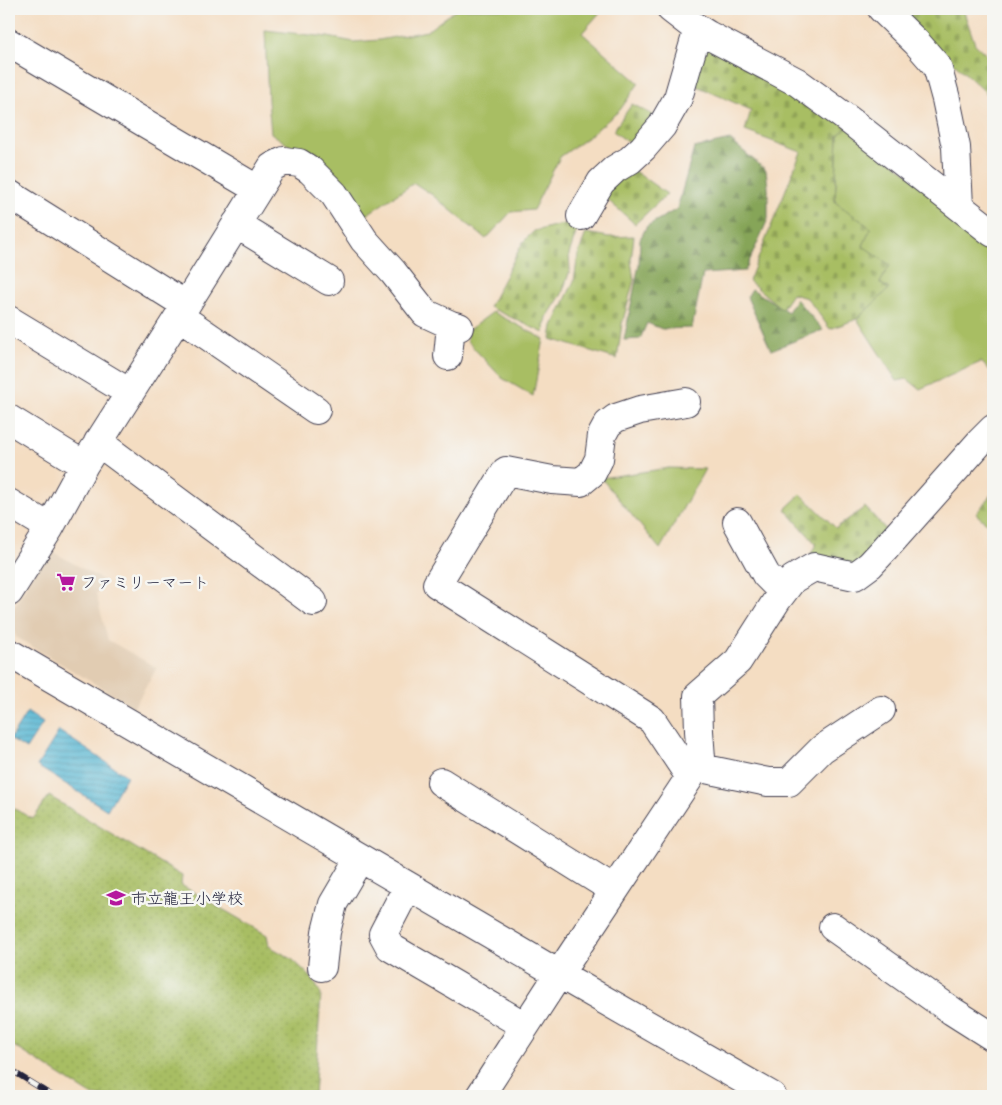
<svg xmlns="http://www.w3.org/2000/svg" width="1002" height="1105" font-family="'Balsamiq Sans','Klee One',sans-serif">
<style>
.built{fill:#e1ccb2}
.green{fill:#a8be63;stroke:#65704f}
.forest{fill:url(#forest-firs);stroke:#54644a}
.cemetery{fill:url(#cemetery-stones);stroke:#65704f}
.park{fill:url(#park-dots);stroke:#65704f}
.water{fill:url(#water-rules);stroke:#3b6c86}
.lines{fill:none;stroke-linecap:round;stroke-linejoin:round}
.minor-casing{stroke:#423e4f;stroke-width:30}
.minor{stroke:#fff;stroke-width:28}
.rail-casing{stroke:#22223b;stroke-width:5.5}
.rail{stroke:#f6f6f2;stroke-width:4;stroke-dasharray:11;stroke-linecap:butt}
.labels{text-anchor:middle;stroke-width:5;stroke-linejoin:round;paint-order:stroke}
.poi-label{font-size:16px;fill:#22223b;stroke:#f6f6f2;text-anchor:start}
</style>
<defs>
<pattern id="forest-firs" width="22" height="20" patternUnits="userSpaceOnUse" patternTransform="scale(1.25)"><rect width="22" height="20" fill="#86a559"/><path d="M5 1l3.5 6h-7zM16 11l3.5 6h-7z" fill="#6d864b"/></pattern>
<pattern id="cemetery-stones" width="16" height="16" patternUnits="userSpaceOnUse" patternTransform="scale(1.25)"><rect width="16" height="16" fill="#a8be63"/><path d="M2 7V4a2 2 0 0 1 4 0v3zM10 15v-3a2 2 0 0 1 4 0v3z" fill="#90a357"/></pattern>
<pattern id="park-dots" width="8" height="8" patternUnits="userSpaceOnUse" patternTransform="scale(1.25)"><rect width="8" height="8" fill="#a8be63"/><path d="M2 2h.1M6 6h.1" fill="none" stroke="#90a357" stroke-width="1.8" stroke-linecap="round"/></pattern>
<pattern id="water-rules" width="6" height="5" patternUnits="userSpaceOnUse" patternTransform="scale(1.25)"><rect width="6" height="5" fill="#54b5d2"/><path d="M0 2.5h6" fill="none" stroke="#4593ac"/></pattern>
</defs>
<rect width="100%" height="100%" fill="#f6f6f2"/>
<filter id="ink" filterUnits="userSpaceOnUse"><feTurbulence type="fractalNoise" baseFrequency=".02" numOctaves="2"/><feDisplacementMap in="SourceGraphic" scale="10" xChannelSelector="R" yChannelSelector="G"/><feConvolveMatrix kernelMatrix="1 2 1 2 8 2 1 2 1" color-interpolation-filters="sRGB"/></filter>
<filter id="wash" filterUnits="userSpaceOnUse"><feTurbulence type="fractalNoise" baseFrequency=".0096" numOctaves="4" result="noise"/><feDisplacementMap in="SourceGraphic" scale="20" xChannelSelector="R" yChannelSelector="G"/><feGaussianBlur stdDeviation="1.12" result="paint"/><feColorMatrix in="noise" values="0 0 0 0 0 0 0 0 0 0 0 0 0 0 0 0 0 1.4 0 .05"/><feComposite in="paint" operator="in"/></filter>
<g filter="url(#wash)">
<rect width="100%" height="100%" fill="#f4ddc2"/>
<path class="built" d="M 48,549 L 104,581 L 96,594 L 108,640 L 157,668 L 134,707 L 16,637 L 10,614 Z"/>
<path class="green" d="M 457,9 L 603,9 L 582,33 L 639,83 L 620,110 L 588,137 L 560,157 L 533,210 L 511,212 L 486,239 L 431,194 L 414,183 L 360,219 L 330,166 L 291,147 L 271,133 L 268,101 L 265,30 L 328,37 L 354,42 L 379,40 L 427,31 Z
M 848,127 L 993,240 L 993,373 L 981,362 L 920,389 L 907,379 L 897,381 L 857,319 L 888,289 L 880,283 L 863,246 L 835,203 L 838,135 Z
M 493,312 L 544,339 L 533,396 L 502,378 L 467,341 L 467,331 Z
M 669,468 L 705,469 L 660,549 L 601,478 Z"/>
<path class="forest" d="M 730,140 L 766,170 L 768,187 L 768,219 L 745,271 L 703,274 L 692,328 L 662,329 L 647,323 L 640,339 L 624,340 L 639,264 L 640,239 L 647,226 L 677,209 L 694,148 Z
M 752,289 L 788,312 L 796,299 L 823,330 L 771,350 L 747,297 Z"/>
<path class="cemetery" d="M 895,9 L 963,9 L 975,44 L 993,61 L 993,99 L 955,64 L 949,66 Z
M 701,37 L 848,127 L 838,135 L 835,202 L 871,228 L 863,246 L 890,265 L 880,283 L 889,289 L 857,319 L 830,329 L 807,298 L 792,294 L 782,309 L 749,281 L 801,152 L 745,131 L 751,110 L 690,83 Z
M 632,104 L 657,117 L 635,147 L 613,131 Z
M 630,168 L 667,194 L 635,224 L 602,195 Z
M 571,222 L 577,230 L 569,254 L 570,270 L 562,294 L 547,317 L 544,333 L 489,307 L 523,242 L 534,231 Z
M 586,233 L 609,237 L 634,236 L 631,261 L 634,280 L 622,324 L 617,359 L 551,339 L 553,326 L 574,281 L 578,255 Z
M 993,492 L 993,524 L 991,527 L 976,514 Z
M 801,494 L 836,528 L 865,507 L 892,536 L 852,572 L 811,554 L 816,544 L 785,509 Z"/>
<path class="park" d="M 49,796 L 182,876 L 181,885 L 267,935 L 269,946 L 292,959 L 312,978 L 321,994 L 314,1096 L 93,1096 L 9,1043 L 9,806 L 33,819 Z"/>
<path class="water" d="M 27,712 L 43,723 L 26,749 L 10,739 Z
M 59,731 L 127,776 L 107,810 L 37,766 Z"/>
</g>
<g filter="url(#ink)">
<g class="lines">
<g class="minor-casing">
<path id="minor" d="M 671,9 L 689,23 L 708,35 L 797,82 L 849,120 L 993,233
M 882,9 L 917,43 L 937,66 L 946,99 L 956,147 L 959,206
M 9,43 L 257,189
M 9,194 L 186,305
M 581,216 L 601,182 L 615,169 L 630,160 L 643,148 L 662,126 L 678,98 L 698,29
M 236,224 L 329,281
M 179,316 L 316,410
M 9,320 L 130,393
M 448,356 L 451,325
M 686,402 L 640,410 L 616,418 L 608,424 L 602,435 L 599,459 L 592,473 L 581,482 L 552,480 L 506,471 L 437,584 L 652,720 L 690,777
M 9,419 L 84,465
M 98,442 L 313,602
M 9,503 L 39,521 L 49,529
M 737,522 L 766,575 L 783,592
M 9,592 L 49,529 L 84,465 L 186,305 L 272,167 L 284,161 L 299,163 L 310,170 L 334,194 L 364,240 L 393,272 L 425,313 L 451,325 L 459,327
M 9,653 L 559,974 L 772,1096
M 696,767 L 768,782 L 789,782 L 822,749 L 881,710
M 441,782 L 614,890
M 408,886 L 383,934 L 390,947 L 525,1026
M 833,927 L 952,1011 L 993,1037
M 322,967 L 326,932 L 333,904 L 360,858
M 480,1096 L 559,974 L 690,777 L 701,758 L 699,731 L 698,696 L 738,661 L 777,600 L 793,579 L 814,567 L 855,576 L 870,565 L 884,550 L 980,442 L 993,429"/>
</g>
<use href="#minor" class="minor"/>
<g class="rail-casing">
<path id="rail" d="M 9,1069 L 53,1096
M 9,1091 L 17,1096"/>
</g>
<use href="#rail" class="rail"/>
</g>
</g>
<defs>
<g id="supermarket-bare" transform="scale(1.5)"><path d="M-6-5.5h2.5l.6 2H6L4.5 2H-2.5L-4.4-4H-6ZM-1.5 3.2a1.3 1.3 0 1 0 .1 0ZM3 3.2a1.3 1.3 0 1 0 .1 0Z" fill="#b5179e" stroke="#f6f6f2" stroke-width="2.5" paint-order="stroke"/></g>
<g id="school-bare" transform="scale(1.5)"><path d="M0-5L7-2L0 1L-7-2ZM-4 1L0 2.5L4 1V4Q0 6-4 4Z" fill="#b5179e" stroke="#f6f6f2" stroke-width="2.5" paint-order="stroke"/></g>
</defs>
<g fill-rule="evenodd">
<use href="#supermarket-bare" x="66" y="582"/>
<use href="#school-bare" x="116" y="898"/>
</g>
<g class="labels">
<g class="poi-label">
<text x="81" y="588">ファミリーマート</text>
<text x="131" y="904">市立龍王小学校</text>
</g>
</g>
<rect width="1002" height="1105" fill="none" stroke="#f6f6f2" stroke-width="30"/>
</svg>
